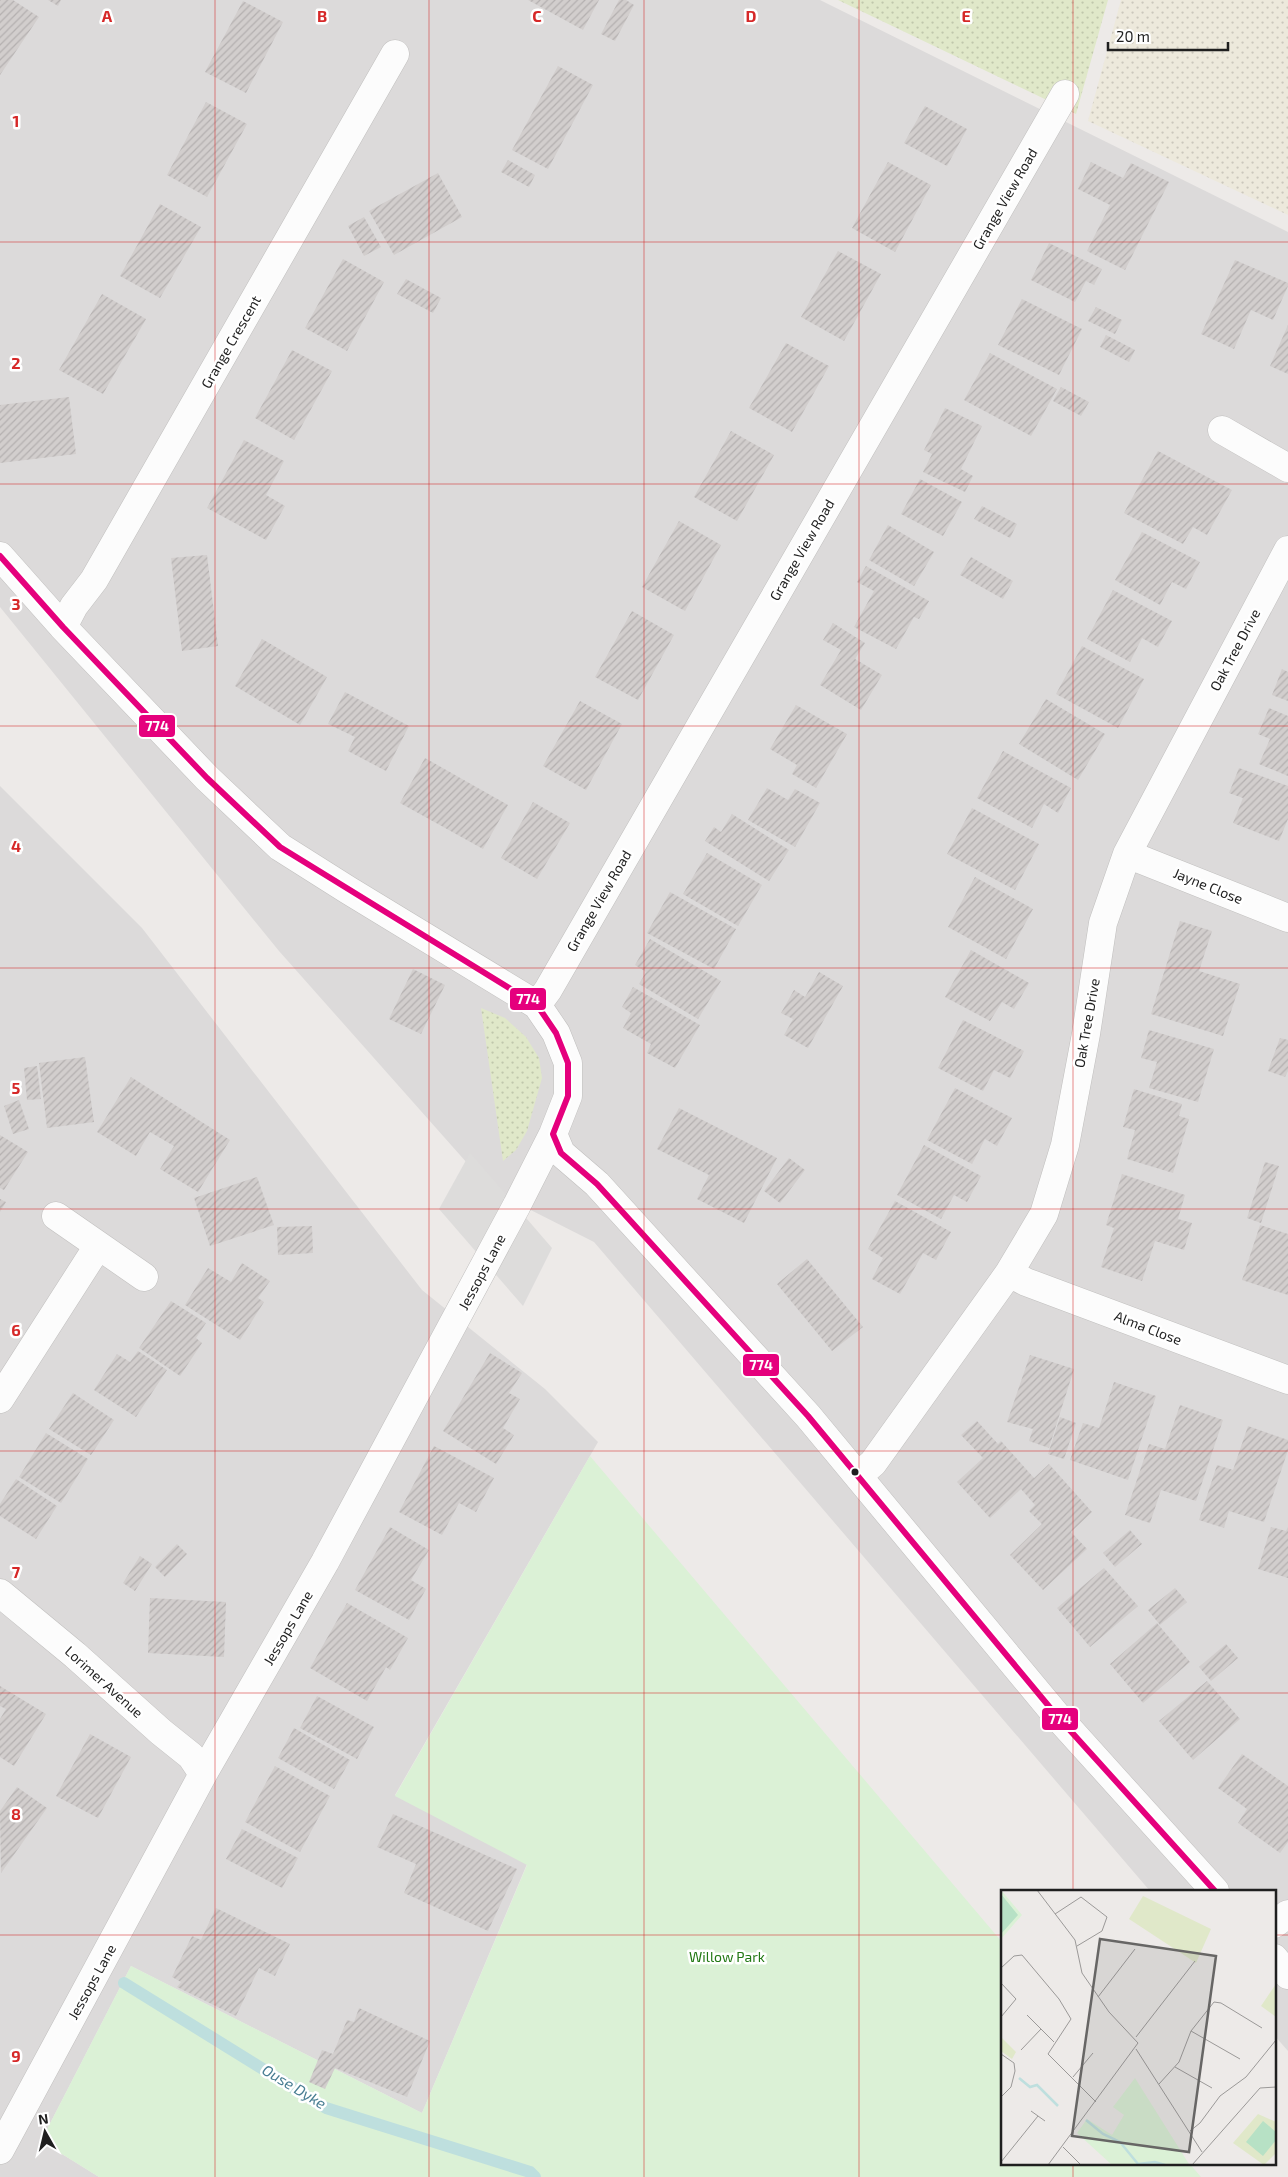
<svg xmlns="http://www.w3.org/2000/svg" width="1288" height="2177" font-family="'Exo 2',sans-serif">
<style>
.residential{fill:#dcdada}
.farmland{fill:url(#farmland-dots)}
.grass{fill:url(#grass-dots)}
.park{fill:#dbf1d6}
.pier{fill:#dddcdb}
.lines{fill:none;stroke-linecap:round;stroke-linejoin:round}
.stream{stroke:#bedfde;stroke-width:12}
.building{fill:url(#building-hatch)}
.street-casing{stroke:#c0bfbe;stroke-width:29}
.street{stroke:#fcfcfc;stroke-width:28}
.bus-1-casing{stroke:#fff;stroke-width:10}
.bus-1{stroke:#e5007d;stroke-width:6}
.grid{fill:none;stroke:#d62828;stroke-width:1;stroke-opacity:0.55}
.bus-dot{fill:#1f1f1f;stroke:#fff;stroke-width:2}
.labels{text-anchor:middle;stroke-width:5;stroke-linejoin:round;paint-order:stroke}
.street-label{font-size:14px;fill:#1f1f1f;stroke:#fff}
.park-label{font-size:14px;fill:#217813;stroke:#fff}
.water-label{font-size:15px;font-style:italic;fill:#487d92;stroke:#fff}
.inset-river{fill:none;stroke:#bedfde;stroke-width:2.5}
.inset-road{fill:none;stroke:#9b9998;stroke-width:1}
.view{fill:#676665;fill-opacity:0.15;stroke:#676665;stroke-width:2.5}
.inset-edge{fill:none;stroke:#1f1f1f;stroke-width:2.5}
.grid-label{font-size:16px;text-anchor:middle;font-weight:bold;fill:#d62828;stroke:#fff;stroke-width:5;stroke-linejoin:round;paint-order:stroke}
.line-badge{stroke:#fff;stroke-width:2}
.badge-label{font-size:14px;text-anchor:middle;font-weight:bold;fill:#fff}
</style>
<defs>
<pattern id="farmland-dots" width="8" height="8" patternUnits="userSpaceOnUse" patternTransform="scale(1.25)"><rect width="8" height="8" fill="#ede9dc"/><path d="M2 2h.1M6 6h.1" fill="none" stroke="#cbc7bc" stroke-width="1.8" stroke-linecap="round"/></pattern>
<pattern id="grass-dots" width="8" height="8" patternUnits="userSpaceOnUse" patternTransform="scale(1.25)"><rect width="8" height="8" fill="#e0e8c9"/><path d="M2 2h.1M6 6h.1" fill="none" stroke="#c0c7ac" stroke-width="1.8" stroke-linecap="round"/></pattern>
<pattern id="building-hatch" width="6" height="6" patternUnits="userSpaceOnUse" patternTransform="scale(1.25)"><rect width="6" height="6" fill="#d2cecd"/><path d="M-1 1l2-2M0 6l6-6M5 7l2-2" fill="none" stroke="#b4b0b0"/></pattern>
</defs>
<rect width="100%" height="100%" fill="#edeae8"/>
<path class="residential" d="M 0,0 L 820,0 L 1288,232 L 1288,2051 L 1274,2035 L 1274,1891 L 1150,1891 L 594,1242 L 491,1190 L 279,951 L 0,607 Z
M 0,786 L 142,928 L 422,1290 L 545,1389 L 598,1442 L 395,1795 L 527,1864 L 422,2113 L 131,1966 L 41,2141 L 99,2177 L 0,2177 Z"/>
<path class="farmland" d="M 1121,0 L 1288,0 L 1288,215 L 1088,121 Z"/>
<path class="grass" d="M 838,0 L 1108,0 L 1076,114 Z
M 481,1008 L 505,1018 L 526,1037 L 539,1058 L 542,1078 L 527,1131 L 516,1150 L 503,1161 Z"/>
<path class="park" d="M 590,1456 L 1002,1942 L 1002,2163 L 1189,2163 L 1201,2177 L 99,2177 L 41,2141 L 131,1966 L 422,2113 L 527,1865 L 395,1796 Z"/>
<path class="pier" d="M 470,1153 L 552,1248 L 523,1306 L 439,1209 Z"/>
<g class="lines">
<path class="stream" d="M 124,1983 L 326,2108 L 530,2172 L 535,2177"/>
</g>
<path class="building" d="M 0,0 L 13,0 L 39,17 L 0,75 Z
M 48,0 L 61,0 L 58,6 Z
M 528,0 L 599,0 L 583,30 Z
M 619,0 L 626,0 L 634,5 L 615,41 L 601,34 Z
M 243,1 L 283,22 L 246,93 L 205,72 Z
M 558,66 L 593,85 L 548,169 L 512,150 Z
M 206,102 L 247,124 L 207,197 L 167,175 Z
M 925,106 L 967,129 L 947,166 L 904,143 Z
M 508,160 L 535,175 L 529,187 L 501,172 Z
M 888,162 L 931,185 L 895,252 L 852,228 Z
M 1091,162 L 1123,178 L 1131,163 L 1169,182 L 1125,270 L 1087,251 L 1110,205 L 1078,189 Z
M 438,173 L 462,217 L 394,255 L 369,211 Z
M 160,204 L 201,227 L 160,298 L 120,276 Z
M 364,217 L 381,247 L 364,256 L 348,226 Z
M 1049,243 L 1102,269 L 1094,285 L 1086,281 L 1075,302 L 1031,280 Z
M 838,251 L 881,274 L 844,341 L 801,317 Z
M 343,259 L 384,282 L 347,351 L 305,328 Z
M 1235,260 L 1288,283 L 1288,286 L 1273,320 L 1251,310 L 1234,349 L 1201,334 Z
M 406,279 L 441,298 L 433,313 L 397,294 Z
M 102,294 L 146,319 L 103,394 L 59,370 Z
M 1022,299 L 1082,329 L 1059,375 L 998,345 Z
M 1096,307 L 1122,320 L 1115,334 L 1088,321 Z
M 1288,325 L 1288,374 L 1270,366 Z
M 1106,335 L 1135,350 L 1129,362 L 1100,347 Z
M 786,343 L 829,366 L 792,432 L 749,408 Z
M 292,350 L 332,371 L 294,440 L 255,418 Z
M 990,353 L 1057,389 L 1031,436 L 964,400 Z
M 1061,387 L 1089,402 L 1081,416 L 1053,401 Z
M 69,397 L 76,454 L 0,463 L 0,405 Z
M 945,408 L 982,426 L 961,469 L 973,476 L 965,492 L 923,472 L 932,454 L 924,450 Z
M 731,431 L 774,455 L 737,521 L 694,497 Z
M 244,440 L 284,461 L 266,495 L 285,506 L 266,540 L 207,508 Z
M 1158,451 L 1232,490 L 1207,535 L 1193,527 L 1183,544 L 1124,513 Z
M 920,479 L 962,502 L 943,536 L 901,514 Z
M 982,506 L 1017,524 L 1010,538 L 974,519 Z
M 679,521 L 721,545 L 685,611 L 642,587 Z
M 888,525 L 934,552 L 914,586 L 869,560 Z
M 1142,532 L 1200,562 L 1186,589 L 1172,582 L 1160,605 L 1115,580 Z
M 207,555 L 218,646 L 182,651 L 171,558 Z
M 971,557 L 1013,581 L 1003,599 L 960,575 Z
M 866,566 L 929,601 L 919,619 L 914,617 L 896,649 L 854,627 L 874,591 L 857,582 Z
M 1113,590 L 1172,621 L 1158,647 L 1142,638 L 1130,662 L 1087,639 Z
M 632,611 L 674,635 L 638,700 L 595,677 Z
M 833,623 L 865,643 L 855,659 L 882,675 L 861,710 L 820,685 L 841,650 L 823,640 Z
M 262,639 L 327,677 L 300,725 L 235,686 Z
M 1082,646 L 1144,679 L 1118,728 L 1056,694 Z
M 1282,669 L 1288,672 L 1288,701 L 1272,695 Z
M 345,692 L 409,726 L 386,771 L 348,751 L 355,737 L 328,724 Z
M 1046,699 L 1105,734 L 1078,780 L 1019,744 Z
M 580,701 L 622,724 L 586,790 L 543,766 Z
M 796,705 L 847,734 L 816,788 L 792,774 L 797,765 L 770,749 Z
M 1269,708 L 1288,716 L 1288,776 L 1259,764 L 1270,739 L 1258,734 Z
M 1003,751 L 1071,788 L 1058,813 L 1044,804 L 1032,828 L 977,798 Z
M 425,758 L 508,805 L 483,849 L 400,803 Z
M 1239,768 L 1288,786 L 1288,819 L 1279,841 L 1233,823 L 1243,798 L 1229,793 Z
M 767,788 L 788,800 L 795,789 L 820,803 L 795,847 L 748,820 Z
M 533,802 L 570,823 L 537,879 L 501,858 Z
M 972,808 L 1039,844 L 1015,890 L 947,854 Z
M 732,814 L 789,850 L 769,881 L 705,841 L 714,827 L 721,832 Z
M 707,853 L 762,885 L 738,926 L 683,894 Z
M 975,877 L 1033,909 L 1006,959 L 948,927 Z
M 670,892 L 736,929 L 714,969 L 647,933 Z
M 1180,921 L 1212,931 L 1199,971 L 1240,984 L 1223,1036 L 1151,1014 Z
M 650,939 L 721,981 L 698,1019 L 639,984 L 646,972 L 635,965 Z
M 971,950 L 1029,983 L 1014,1009 L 1002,1002 L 990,1021 L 945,997 Z
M 413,969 L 445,985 L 421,1034 L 389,1019 Z
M 819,972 L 843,986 L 808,1048 L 784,1035 L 793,1019 L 781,1013 L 794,990 L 805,997 Z
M 633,987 L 700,1025 L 675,1068 L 647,1053 L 651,1044 L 623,1028 L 631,1013 L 622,1007 Z
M 963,1020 L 1024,1051 L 1010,1078 L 994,1070 L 983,1091 L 938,1068 Z
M 1149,1030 L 1214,1049 L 1198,1102 L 1149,1088 L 1157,1062 L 1141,1058 Z
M 1280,1038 L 1288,1040 L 1288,1071 L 1285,1077 L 1268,1071 Z
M 85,1057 L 94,1122 L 47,1128 L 39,1063 Z
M 37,1066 L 41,1099 L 27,1100 L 24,1068 Z
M 131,1077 L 230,1140 L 198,1192 L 160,1169 L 174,1146 L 150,1132 L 136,1156 L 97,1132 Z
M 955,1088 L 1012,1118 L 997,1146 L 985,1139 L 972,1164 L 927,1140 Z
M 1134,1089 L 1182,1104 L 1179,1116 L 1189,1119 L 1173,1173 L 1127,1159 L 1135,1130 L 1123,1127 Z
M 19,1100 L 29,1129 L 13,1134 L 4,1106 Z
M 679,1108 L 777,1158 L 744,1223 L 697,1199 L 709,1175 L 657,1149 Z
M 0,1135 L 28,1152 L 4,1190 L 0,1188 Z
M 924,1145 L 981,1176 L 967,1202 L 954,1195 L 941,1219 L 897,1195 Z
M 789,1158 L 805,1170 L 780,1203 L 764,1191 Z
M 1265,1162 L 1279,1166 L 1261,1223 L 1247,1218 Z
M 1122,1174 L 1185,1195 L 1178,1219 L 1192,1223 L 1184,1250 L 1155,1241 L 1142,1281 L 1101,1267 L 1114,1228 L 1106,1225 Z
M 257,1177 L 274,1225 L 210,1246 L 194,1198 Z
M 0,1199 L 6,1202 L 0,1212 Z
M 895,1201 L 951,1232 L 936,1260 L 923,1253 L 900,1294 L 872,1279 L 883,1258 L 868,1249 Z
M 1260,1225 L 1288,1234 L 1288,1295 L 1242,1280 Z
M 312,1226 L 313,1253 L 278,1255 L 277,1227 Z
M 807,1259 L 863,1327 L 832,1351 L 777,1284 Z
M 242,1263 L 270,1281 L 258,1298 L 264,1302 L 240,1340 L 185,1305 L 208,1268 L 231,1282 Z
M 171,1301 L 206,1323 L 196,1338 L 202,1343 L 180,1376 L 139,1348 Z
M 138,1351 L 167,1370 L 136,1417 L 94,1390 L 117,1354 L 130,1362 Z
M 490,1353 L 522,1373 L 509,1393 L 520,1399 L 503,1428 L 514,1435 L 496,1464 L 443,1431 Z
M 1030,1355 L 1074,1369 L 1049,1448 L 1029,1441 L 1033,1429 L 1007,1422 Z
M 1114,1382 L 1156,1396 L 1128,1480 L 1070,1460 L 1083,1423 L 1099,1428 Z
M 73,1393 L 114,1420 L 91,1455 L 49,1429 Z
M 1180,1405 L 1223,1420 L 1196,1501 L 1161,1490 L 1150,1523 L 1125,1515 L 1149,1444 L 1165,1449 Z
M 1060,1417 L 1076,1423 L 1064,1459 L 1048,1454 Z
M 977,1421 L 998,1444 L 1001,1441 L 1034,1478 L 1049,1464 L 1092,1512 L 1071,1532 L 1087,1549 L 1043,1590 L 1010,1555 L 1042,1524 L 1029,1511 L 1035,1505 L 1021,1489 L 990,1518 L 957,1482 L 983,1458 L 961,1435 Z
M 1248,1426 L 1288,1440 L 1288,1450 L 1264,1522 L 1229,1511 L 1224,1528 L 1199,1520 L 1217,1465 L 1233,1470 Z
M 46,1433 L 88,1459 L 61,1503 L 19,1477 Z
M 434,1446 L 494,1478 L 476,1512 L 459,1503 L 442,1535 L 399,1512 Z
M 16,1479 L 57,1506 L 36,1539 L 0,1516 L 0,1504 Z
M 390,1527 L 429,1550 L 411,1580 L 426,1589 L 409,1620 L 355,1590 Z
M 1271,1527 L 1286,1531 L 1288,1527 L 1288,1578 L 1258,1569 Z
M 1130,1530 L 1142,1544 L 1115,1567 L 1103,1553 Z
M 177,1544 L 187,1554 L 165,1577 L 155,1567 Z
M 140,1556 L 152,1564 L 135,1591 L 123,1583 Z
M 1104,1568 L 1138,1606 L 1090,1647 L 1057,1608 Z
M 1175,1588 L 1187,1602 L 1160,1625 L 1148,1610 Z
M 150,1598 L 226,1602 L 224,1657 L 148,1653 Z
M 347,1603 L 408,1638 L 390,1670 L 386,1667 L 367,1701 L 310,1668 Z
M 1157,1623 L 1190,1662 L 1143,1703 L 1110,1664 Z
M 1226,1644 L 1238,1658 L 1211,1681 L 1199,1667 Z
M 1207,1681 L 1240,1719 L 1193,1760 L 1159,1721 Z
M 0,1686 L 46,1714 L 14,1766 L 0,1757 L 0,1719 L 6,1709 L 0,1706 Z
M 317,1696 L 374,1727 L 357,1759 L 300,1728 Z
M 294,1728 L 350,1760 L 334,1789 L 278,1758 Z
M 90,1734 L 131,1757 L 98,1818 L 56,1796 Z
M 1242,1754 L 1288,1786 L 1288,1842 L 1280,1853 L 1238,1823 L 1247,1809 L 1218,1788 Z
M 275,1766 L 330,1796 L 300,1852 L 245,1822 Z
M 17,1787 L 47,1808 L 1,1873 L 0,1811 Z
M 393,1814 L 517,1869 L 488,1931 L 404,1893 L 416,1864 L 377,1847 Z
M 242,1829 L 298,1858 L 282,1888 L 226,1859 Z
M 216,1908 L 290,1944 L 275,1976 L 259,1968 L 236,2016 L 177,1987 L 181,1982 L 172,1977 L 192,1936 L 201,1940 Z
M 359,2008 L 430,2041 L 407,2097 L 335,2068 L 325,2089 L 309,2082 L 322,2050 L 333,2054 L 347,2020 L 354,2022 Z"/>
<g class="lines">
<g class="street-casing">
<path id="street" d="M 1222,430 L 1288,468
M 0,556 L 63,627 L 207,778 L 280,847 L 348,890 L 537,1005 L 556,1033 L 568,1063 L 568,1096 L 553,1134 L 517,1205 L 325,1562 L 203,1774 L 0,2150
M 63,627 L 74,606 L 94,580 L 395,54
M 1127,854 L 1288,918
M 537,1005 L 548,990 L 1065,94
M 553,1134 L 561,1153 L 597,1184 L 808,1416 L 1057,1716 L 1215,1891
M 56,1216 L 144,1277
M 1009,1273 L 1026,1282 L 1288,1380
M 0,1399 L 98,1246
M 859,1475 L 873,1463 L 1009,1273 L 1044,1214 L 1065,1145 L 1086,1034 L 1103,923 L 1127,854 L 1288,550
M 0,1593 L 75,1655 L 161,1732 L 191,1756 L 203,1774
M 1274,1924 L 1288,1914
M 1274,1958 L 1288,1975"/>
</g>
<use href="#street" class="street"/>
<g class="bus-1-casing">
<path id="bus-1" d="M 0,556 L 63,627 L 207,778 L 280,847 L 537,1005 L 556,1033 L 568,1063 L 568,1096 L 553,1134 L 561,1153 L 597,1184 L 808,1416 L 1057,1716 L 1215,1891"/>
</g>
<use href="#bus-1" class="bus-1"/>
</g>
<path class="grid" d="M 215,0 L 215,2177M 429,0 L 429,2177M 644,0 L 644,2177M 859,0 L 859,2177M 1073,0 L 1073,1891M 0,242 L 1288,242M 0,484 L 1288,484M 0,726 L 1288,726M 0,968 L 1288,968M 0,1209 L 1288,1209M 0,1451 L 1288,1451M 0,1693 L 1288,1693M 0,1935 L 1002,1935M 1274,1935 L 1288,1935M 1073,2163 L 1073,2177"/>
<circle class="bus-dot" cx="855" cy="1472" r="4.5"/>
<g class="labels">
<g class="street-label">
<text transform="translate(1005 199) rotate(-60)" y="5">Grange View Road</text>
<text transform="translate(231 342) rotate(-60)" y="5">Grange Crescent</text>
<text transform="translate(802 550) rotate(-60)" y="5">Grange View Road</text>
<text transform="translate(1235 650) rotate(-62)" y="5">Oak Tree Drive</text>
<text transform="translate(1208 886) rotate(22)" y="5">Jayne Close</text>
<text transform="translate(599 901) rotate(-60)" y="5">Grange View Road</text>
<text transform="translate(1087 1023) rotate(-80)" y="5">Oak Tree Drive</text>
<text transform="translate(482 1272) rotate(-62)" y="5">Jessops Lane</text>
<text transform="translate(1148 1328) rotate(21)" y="5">Alma Close</text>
<text transform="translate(288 1628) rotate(-60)" y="5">Jessops Lane</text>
<text transform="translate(104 1682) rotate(42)" y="5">Lorimer Avenue</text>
<text transform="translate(92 1982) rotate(-61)" y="5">Jessops Lane</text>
</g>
<g class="park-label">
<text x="727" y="1962">Willow Park</text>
</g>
<g class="water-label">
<text transform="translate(294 2087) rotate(31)" y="5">Ouse Dyke</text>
</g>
</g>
<g transform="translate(1001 1890)">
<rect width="275" height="275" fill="#edeae8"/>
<path d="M 142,6 L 210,39 L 195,73 L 128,29 ZM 275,94 L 275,127 L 260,116 ZM 0,147 L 15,162 L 11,169 L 0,161 ZM 257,224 L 275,232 L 275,263 L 263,275 L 232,253 Z" fill="#e0e8c9"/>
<path d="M 0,0 L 21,25 L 0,49 ZM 134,188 L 188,274 L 187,275 L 111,275 L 76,243 L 86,229 L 111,245 L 123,225 L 112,217 Z" fill="#dbf1d6"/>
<path d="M 0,4 L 17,25 L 0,44 ZM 262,231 L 275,242 L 275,250 L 262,266 L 245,252 Z" fill="#b7e1c5"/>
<path class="inset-river" d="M 18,188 L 29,197 L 36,195 L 57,216M 85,230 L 102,244 L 119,252 L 137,274 L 154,272 L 164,275"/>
<path class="inset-road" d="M 36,0 L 74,50 L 81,83 L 108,122 L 137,153 L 47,275M 54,24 L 80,7 L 106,27 L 101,41 L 76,56M 0,78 L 13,66 L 21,65 L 58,109 L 70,129 L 47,164 L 95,212M 0,93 L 15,109 L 0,127M 97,107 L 134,59M 26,125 L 53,152M 190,141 L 239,169M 135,147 L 194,71M 135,159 L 201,262M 20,160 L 40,139M 0,164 L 13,173 L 14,181 L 10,197 L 0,207M 174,177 L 211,198M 72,187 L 92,163M 158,194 L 178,172 L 190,141 L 213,112 L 220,113 L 261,138M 30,221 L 44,231M 189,241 L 199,233 L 219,206 L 245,187 L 275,150M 62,257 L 80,275M 0,272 L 37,226M 191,275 L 259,198 L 275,197"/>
<path class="view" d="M 99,49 L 215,66 L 188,262 L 71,246 Z"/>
<rect width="275" height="275" class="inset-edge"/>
</g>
<g class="grid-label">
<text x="107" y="22">A</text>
<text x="322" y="22">B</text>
<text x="537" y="22">C</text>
<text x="751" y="22">D</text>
<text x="966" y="22">E</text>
<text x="16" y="127">1</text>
<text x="16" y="369">2</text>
<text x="16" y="610">3</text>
<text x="16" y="852">4</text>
<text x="16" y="1094">5</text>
<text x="16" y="1336">6</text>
<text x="16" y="1578">7</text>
<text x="16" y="1820">8</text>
<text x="16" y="2062">9</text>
</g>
<g class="line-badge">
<rect x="138" y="714" width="38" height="24" rx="5" fill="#e5007d"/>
<rect x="509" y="987" width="38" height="24" rx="5" fill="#e5007d"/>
<rect x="742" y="1353" width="38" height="24" rx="5" fill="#e5007d"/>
<rect x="1041" y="1707" width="38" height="24" rx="5" fill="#e5007d"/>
</g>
<g class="badge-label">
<text x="157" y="731">774</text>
<text x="528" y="1004">774</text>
<text x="761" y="1370">774</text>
<text x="1060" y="1724">774</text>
</g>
<g transform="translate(45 2132) rotate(352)" stroke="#ffffff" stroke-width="4" paint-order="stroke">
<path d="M0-4L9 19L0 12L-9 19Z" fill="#1f1f1f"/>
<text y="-8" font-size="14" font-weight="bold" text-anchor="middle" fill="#1f1f1f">N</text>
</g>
<path d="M1108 42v8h120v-8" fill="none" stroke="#1f1f1f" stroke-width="2.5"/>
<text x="1116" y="42" font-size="15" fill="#1f1f1f" stroke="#ffffff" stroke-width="4" paint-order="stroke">20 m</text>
</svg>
